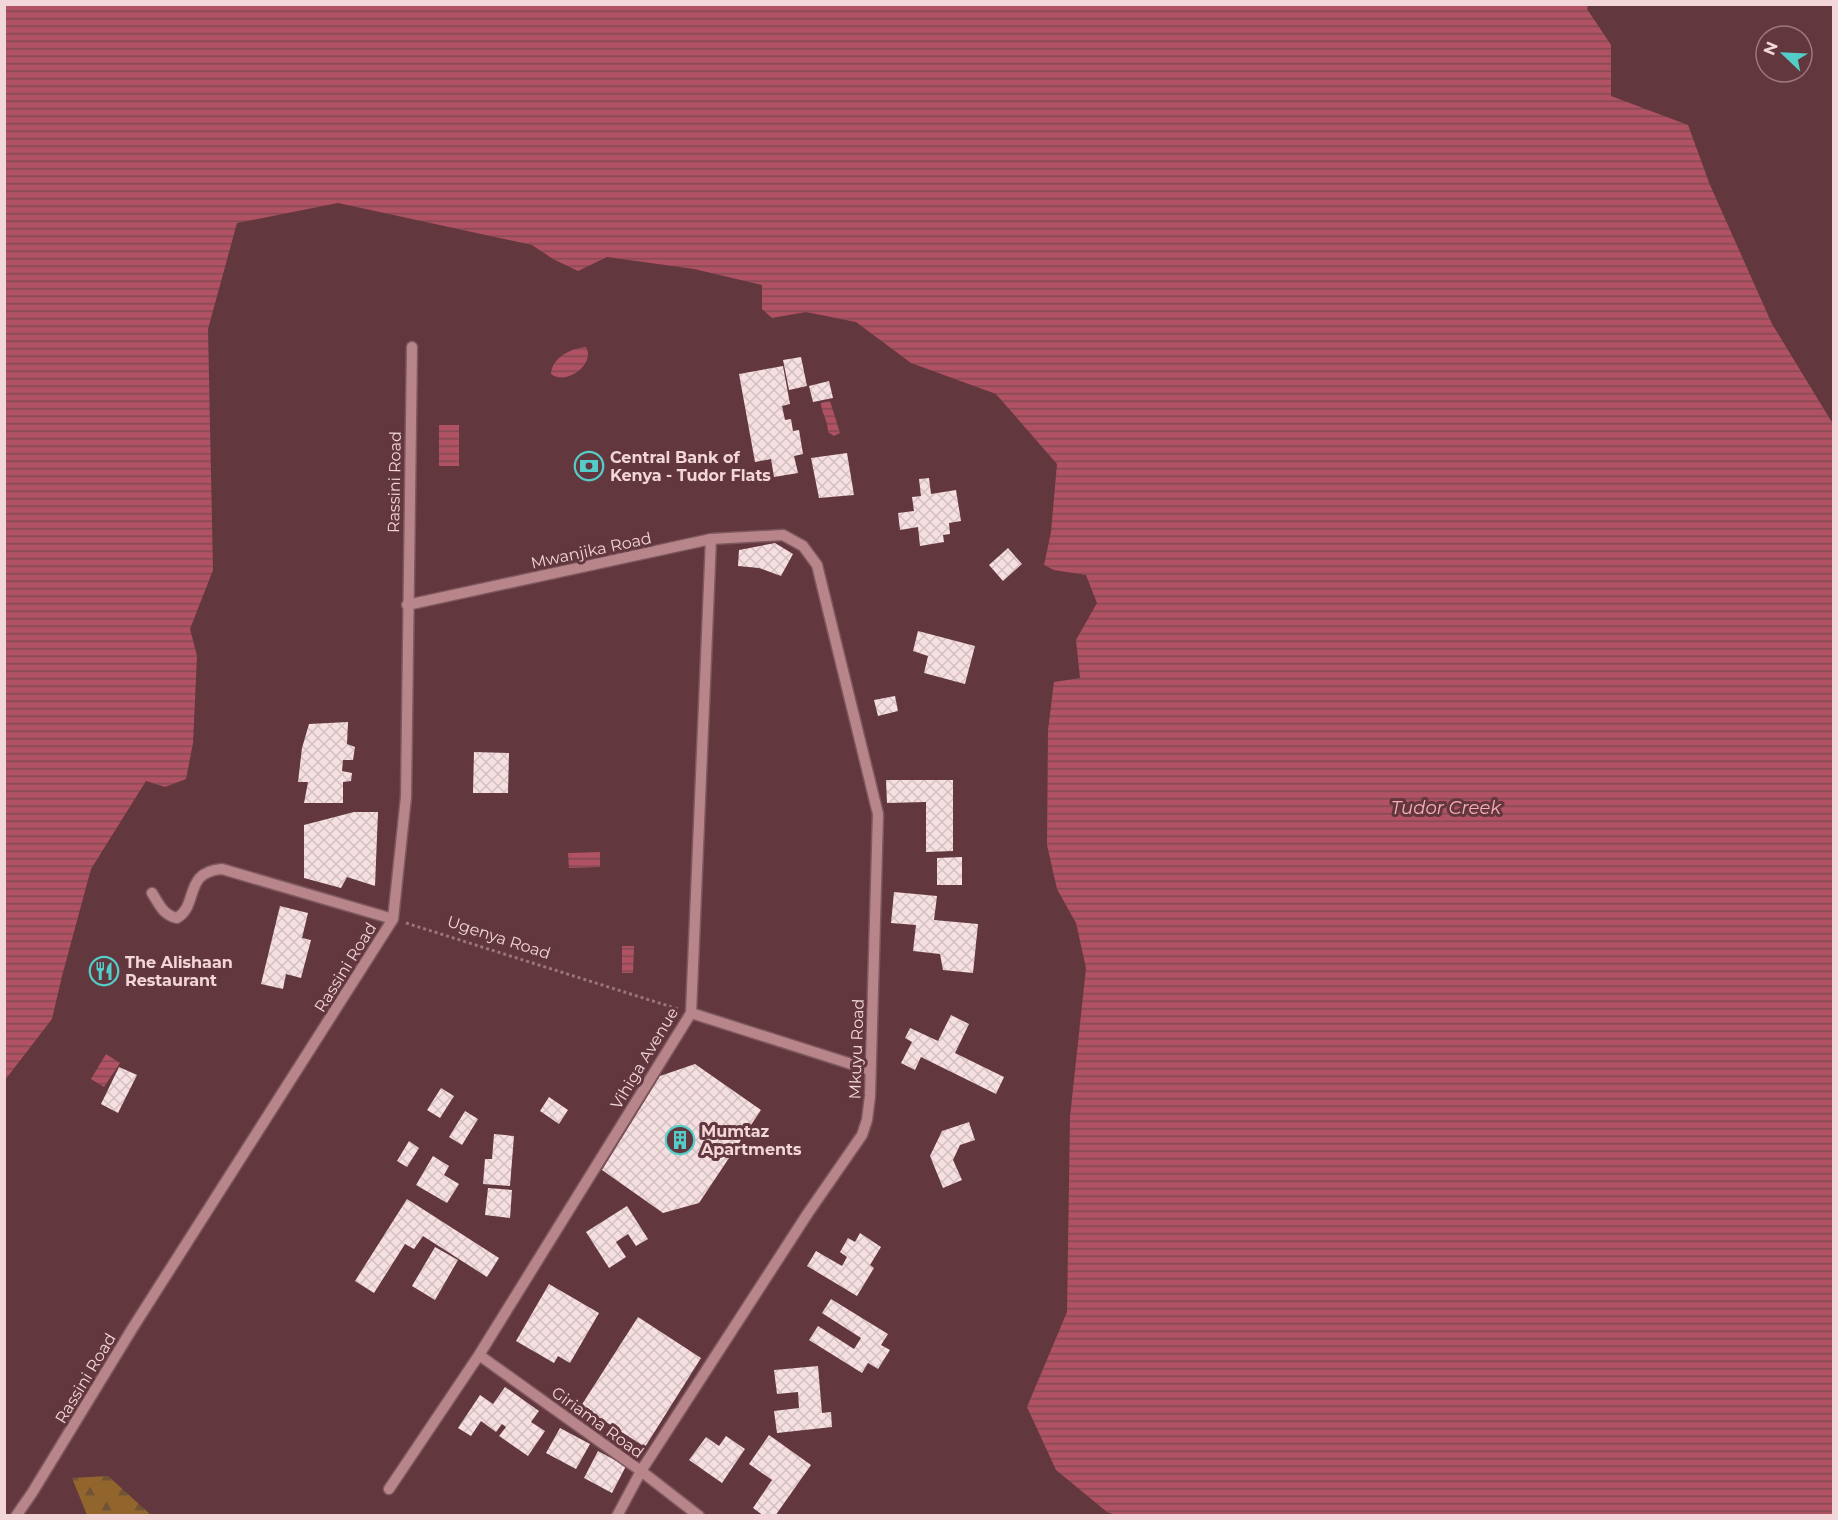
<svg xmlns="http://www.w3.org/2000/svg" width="1838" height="1520" font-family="Montserrat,sans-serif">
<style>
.forest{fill:url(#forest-firs)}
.water{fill:url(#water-rules)}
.building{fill:url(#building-cross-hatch)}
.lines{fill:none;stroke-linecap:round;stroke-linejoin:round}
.minor-casing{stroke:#7d585e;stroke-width:13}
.path{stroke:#9a757a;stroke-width:3;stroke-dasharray:3 3;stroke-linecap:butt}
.minor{stroke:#b8858b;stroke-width:10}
.labels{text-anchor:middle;stroke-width:6;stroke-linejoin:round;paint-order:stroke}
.poi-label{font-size:16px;font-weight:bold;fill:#f2d6d9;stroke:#63373e;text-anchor:start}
.street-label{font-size:16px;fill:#f2d6d9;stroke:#63373e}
.water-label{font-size:18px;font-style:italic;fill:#fcaeb8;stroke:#63373e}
</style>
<defs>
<pattern id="forest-firs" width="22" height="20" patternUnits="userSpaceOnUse" patternTransform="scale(1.5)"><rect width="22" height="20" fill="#91652c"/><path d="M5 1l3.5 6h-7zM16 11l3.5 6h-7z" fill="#715435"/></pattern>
<pattern id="water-rules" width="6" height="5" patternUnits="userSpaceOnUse" patternTransform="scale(1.5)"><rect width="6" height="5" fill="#b05263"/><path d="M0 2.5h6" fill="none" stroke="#824a54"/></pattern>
<pattern id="building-cross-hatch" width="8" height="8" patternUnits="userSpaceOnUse" patternTransform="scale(1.5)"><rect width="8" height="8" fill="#f5dfe1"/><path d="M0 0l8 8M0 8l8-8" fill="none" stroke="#d3bfc1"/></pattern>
</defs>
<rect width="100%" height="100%" fill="#63373e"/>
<path class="forest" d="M 108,1476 L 151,1515 L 87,1515 L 72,1478 Z"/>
<path class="water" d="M 5,4 L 1588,5 L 1587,9 L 1611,45 L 1611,96 L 1688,125 L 1710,185 L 1772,324 L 1833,424 L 1833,1515 L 1116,1515 L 1107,1512 L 1056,1470 L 1027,1407 L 1067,1312 L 1070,1117 L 1086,968 L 1076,923 L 1057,889 L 1047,845 L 1048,730 L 1054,682 L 1080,678 L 1076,640 L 1097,603 L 1086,575 L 1054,570 L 1044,565 L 1051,532 L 1057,464 L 996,394 L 911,363 L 856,322 L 806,312 L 772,318 L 762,309 L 762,285 L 694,269 L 607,257 L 578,271 L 553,259 L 532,245 L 338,203 L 237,223 L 208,329 L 213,570 L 190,629 L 197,656 L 193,743 L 186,779 L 165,787 L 146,781 L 91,869 L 62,976 L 52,1019 L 5,1080 Z
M 586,347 C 596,364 566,386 551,374 C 552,357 572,348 586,347 Z
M 830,401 L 840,433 L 834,436 L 828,432 C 828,420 821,412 821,403 Z
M 439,425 L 459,425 L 459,466 L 439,466 Z
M 600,852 L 600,867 L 569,868 L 568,853 Z
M 622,946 L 634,946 L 633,973 L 622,973 Z
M 106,1054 L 120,1063 L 104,1087 L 91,1079 Z"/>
<path class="building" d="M 801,357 L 807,386 L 789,390 L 783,360 Z
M 783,366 L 790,404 L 782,406 L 785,420 L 791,419 L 793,431 L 799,430 L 803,454 L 794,456 L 798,473 L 774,477 L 771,459 L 755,462 L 739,374 Z
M 829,381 L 833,398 L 813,402 L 809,386 Z
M 847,453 L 854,495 L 819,498 L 811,458 Z
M 929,478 L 931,494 L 956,490 L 961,521 L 949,523 L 950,534 L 943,535 L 944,542 L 920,546 L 918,527 L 900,530 L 898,513 L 914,511 L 912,497 L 921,496 L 919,479 Z
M 775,543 L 793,554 L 781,576 L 759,568 L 738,566 L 739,550 Z
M 1008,548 L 1022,564 L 1003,581 L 989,565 Z
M 918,631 L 975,646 L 965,684 L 924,673 L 928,656 L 913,651 Z
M 895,696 L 898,711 L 878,716 L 874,700 Z
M 348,722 L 347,744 L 355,747 L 353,760 L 343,760 L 342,771 L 352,773 L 351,781 L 343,782 L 343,803 L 304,803 L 308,782 L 298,782 L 302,748 L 309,724 Z
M 474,752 L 509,753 L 508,793 L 473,793 Z
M 886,780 L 953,780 L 953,851 L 926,852 L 926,802 L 887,803 Z
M 354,812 L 378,812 L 375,886 L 347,877 L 341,888 L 304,878 L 304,825 Z
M 962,857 L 962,885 L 937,885 L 937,858 Z
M 894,892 L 937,896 L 934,920 L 978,924 L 973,973 L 943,970 L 940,954 L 913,951 L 916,925 L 891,923 Z
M 280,906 L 308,913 L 302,938 L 311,940 L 301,978 L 286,974 L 283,989 L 261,984 Z
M 951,1015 L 969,1024 L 955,1053 L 1004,1077 L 996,1094 L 921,1057 L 915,1070 L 901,1063 L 912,1042 L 905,1038 L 910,1028 L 938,1041 Z
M 695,1064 L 761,1110 L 699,1203 L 663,1213 L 602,1170 L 660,1076 Z
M 119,1067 L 137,1075 L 118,1113 L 101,1104 Z
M 441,1088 L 454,1096 L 440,1118 L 427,1110 Z
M 549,1097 L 568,1110 L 559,1124 L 540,1111 Z
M 465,1111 L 478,1119 L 462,1145 L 449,1137 Z
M 969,1122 L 975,1140 L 960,1145 L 953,1160 L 962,1180 L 943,1188 L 930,1156 L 942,1131 Z
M 494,1134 L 514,1136 L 510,1186 L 483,1184 L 485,1159 L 492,1159 Z
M 409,1141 L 419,1148 L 407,1167 L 397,1161 Z
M 433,1156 L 449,1166 L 444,1175 L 459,1184 L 447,1203 L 416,1185 Z
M 488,1188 L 512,1190 L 510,1218 L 485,1215 Z
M 407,1199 L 499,1258 L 487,1277 L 423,1236 L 414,1249 L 405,1244 L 374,1293 L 355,1281 Z
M 627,1206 L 648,1239 L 636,1246 L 628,1234 L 616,1242 L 626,1257 L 609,1268 L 586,1232 Z
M 860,1233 L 881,1247 L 870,1265 L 874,1268 L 857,1296 L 807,1266 L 816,1251 L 842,1266 L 847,1257 L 840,1252 L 848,1238 L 855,1242 Z
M 435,1247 L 458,1260 L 435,1300 L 412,1286 Z
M 549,1284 L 599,1313 L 570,1363 L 558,1356 L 554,1363 L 516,1341 Z
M 831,1299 L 888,1334 L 881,1345 L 890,1350 L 878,1369 L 868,1363 L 862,1373 L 809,1340 L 818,1326 L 854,1349 L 861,1338 L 822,1313 Z
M 638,1317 L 701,1358 L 645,1447 L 581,1406 Z
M 818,1366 L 822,1413 L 831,1412 L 832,1427 L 777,1433 L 774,1411 L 799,1408 L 798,1392 L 777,1394 L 774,1370 Z
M 505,1387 L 539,1411 L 531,1422 L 545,1431 L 528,1456 L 499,1436 L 506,1427 L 502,1424 L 496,1432 L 481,1421 L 471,1436 L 458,1428 L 480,1395 L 493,1404 Z
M 560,1428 L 590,1444 L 576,1469 L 546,1453 Z
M 769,1435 L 811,1465 L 775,1516 L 764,1516 L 753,1508 L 772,1480 L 749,1464 Z
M 726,1436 L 745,1449 L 722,1483 L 689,1460 L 706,1437 L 719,1446 Z
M 598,1451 L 626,1466 L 612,1493 L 584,1478 Z"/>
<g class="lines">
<g class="minor-casing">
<path id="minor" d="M 407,605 L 711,539 L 783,535 L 803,546 L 817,565 L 878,814 L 870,1096 L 867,1120 L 862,1135 L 808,1213 L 641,1471 L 617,1516
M 152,893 C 159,904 163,915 177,918 C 199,905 183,872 222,869 L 393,919
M 691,1013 L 870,1070
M 479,1355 L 641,1471 L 699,1516
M 389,1489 L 479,1355 L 691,1013 L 711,539
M 16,1516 L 32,1493 L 132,1329 L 393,919 L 406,797 L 412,347"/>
</g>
<path class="path" d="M 406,923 L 678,1009"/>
<use href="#minor" class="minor"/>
</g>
<defs>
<g id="bank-ring" transform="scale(1.5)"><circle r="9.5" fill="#63373e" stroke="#54cdc8" stroke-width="1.5"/><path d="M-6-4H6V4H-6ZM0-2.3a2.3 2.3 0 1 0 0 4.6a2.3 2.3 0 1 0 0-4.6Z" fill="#54cdc8"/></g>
<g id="restaurant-ring" transform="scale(1.5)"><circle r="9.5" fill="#63373e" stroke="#54cdc8" stroke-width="1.5"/><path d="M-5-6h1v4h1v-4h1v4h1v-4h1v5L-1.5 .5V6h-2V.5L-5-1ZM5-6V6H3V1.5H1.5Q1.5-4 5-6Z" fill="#54cdc8"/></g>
<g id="building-ring" transform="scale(1.5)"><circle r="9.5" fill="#63373e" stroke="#54cdc8" stroke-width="1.5"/><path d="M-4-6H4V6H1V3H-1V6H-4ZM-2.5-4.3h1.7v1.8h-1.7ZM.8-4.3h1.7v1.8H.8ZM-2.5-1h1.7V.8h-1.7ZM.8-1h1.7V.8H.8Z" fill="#54cdc8"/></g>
</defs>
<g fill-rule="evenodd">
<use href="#bank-ring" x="589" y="466"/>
<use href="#restaurant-ring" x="104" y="971"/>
<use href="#building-ring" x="680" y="1140"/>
</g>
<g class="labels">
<g class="poi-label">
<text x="610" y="463">Central Bank of<tspan x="610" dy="18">Kenya - Tudor Flats</tspan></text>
<text x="125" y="968">The Alishaan<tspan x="125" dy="18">Restaurant</tspan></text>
<text x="701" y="1137">Mumtaz<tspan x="701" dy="18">Apartments</tspan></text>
</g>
<g class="street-label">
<text transform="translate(394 482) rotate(-89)" y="6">Rassini Road</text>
<text transform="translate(591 550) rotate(-12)" y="6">Mwanjika Road</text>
<text transform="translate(499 937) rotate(18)" y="6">Ugenya Road</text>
<text transform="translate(345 967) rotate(-58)" y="6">Rassini Road</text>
<text transform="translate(856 1049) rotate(-88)" y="6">Mkuyu Road</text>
<text transform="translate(644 1058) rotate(-59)" y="6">Vihiga Avenue</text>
<text transform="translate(85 1378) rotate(-59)" y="6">Rassini Road</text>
<text transform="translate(598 1422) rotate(36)" y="6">Giriama Road</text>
</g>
<g class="water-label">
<text x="1446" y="814">Tudor Creek</text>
</g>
</g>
<rect width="1838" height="1520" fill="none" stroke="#f2d6d9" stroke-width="12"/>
<g transform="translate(1784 54) rotate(293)"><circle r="28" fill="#63373e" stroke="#9c777c" stroke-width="1.5"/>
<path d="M0-4.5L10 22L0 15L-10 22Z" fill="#54cdc8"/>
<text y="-9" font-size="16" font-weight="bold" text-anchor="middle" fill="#f2d6d9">N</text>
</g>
</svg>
